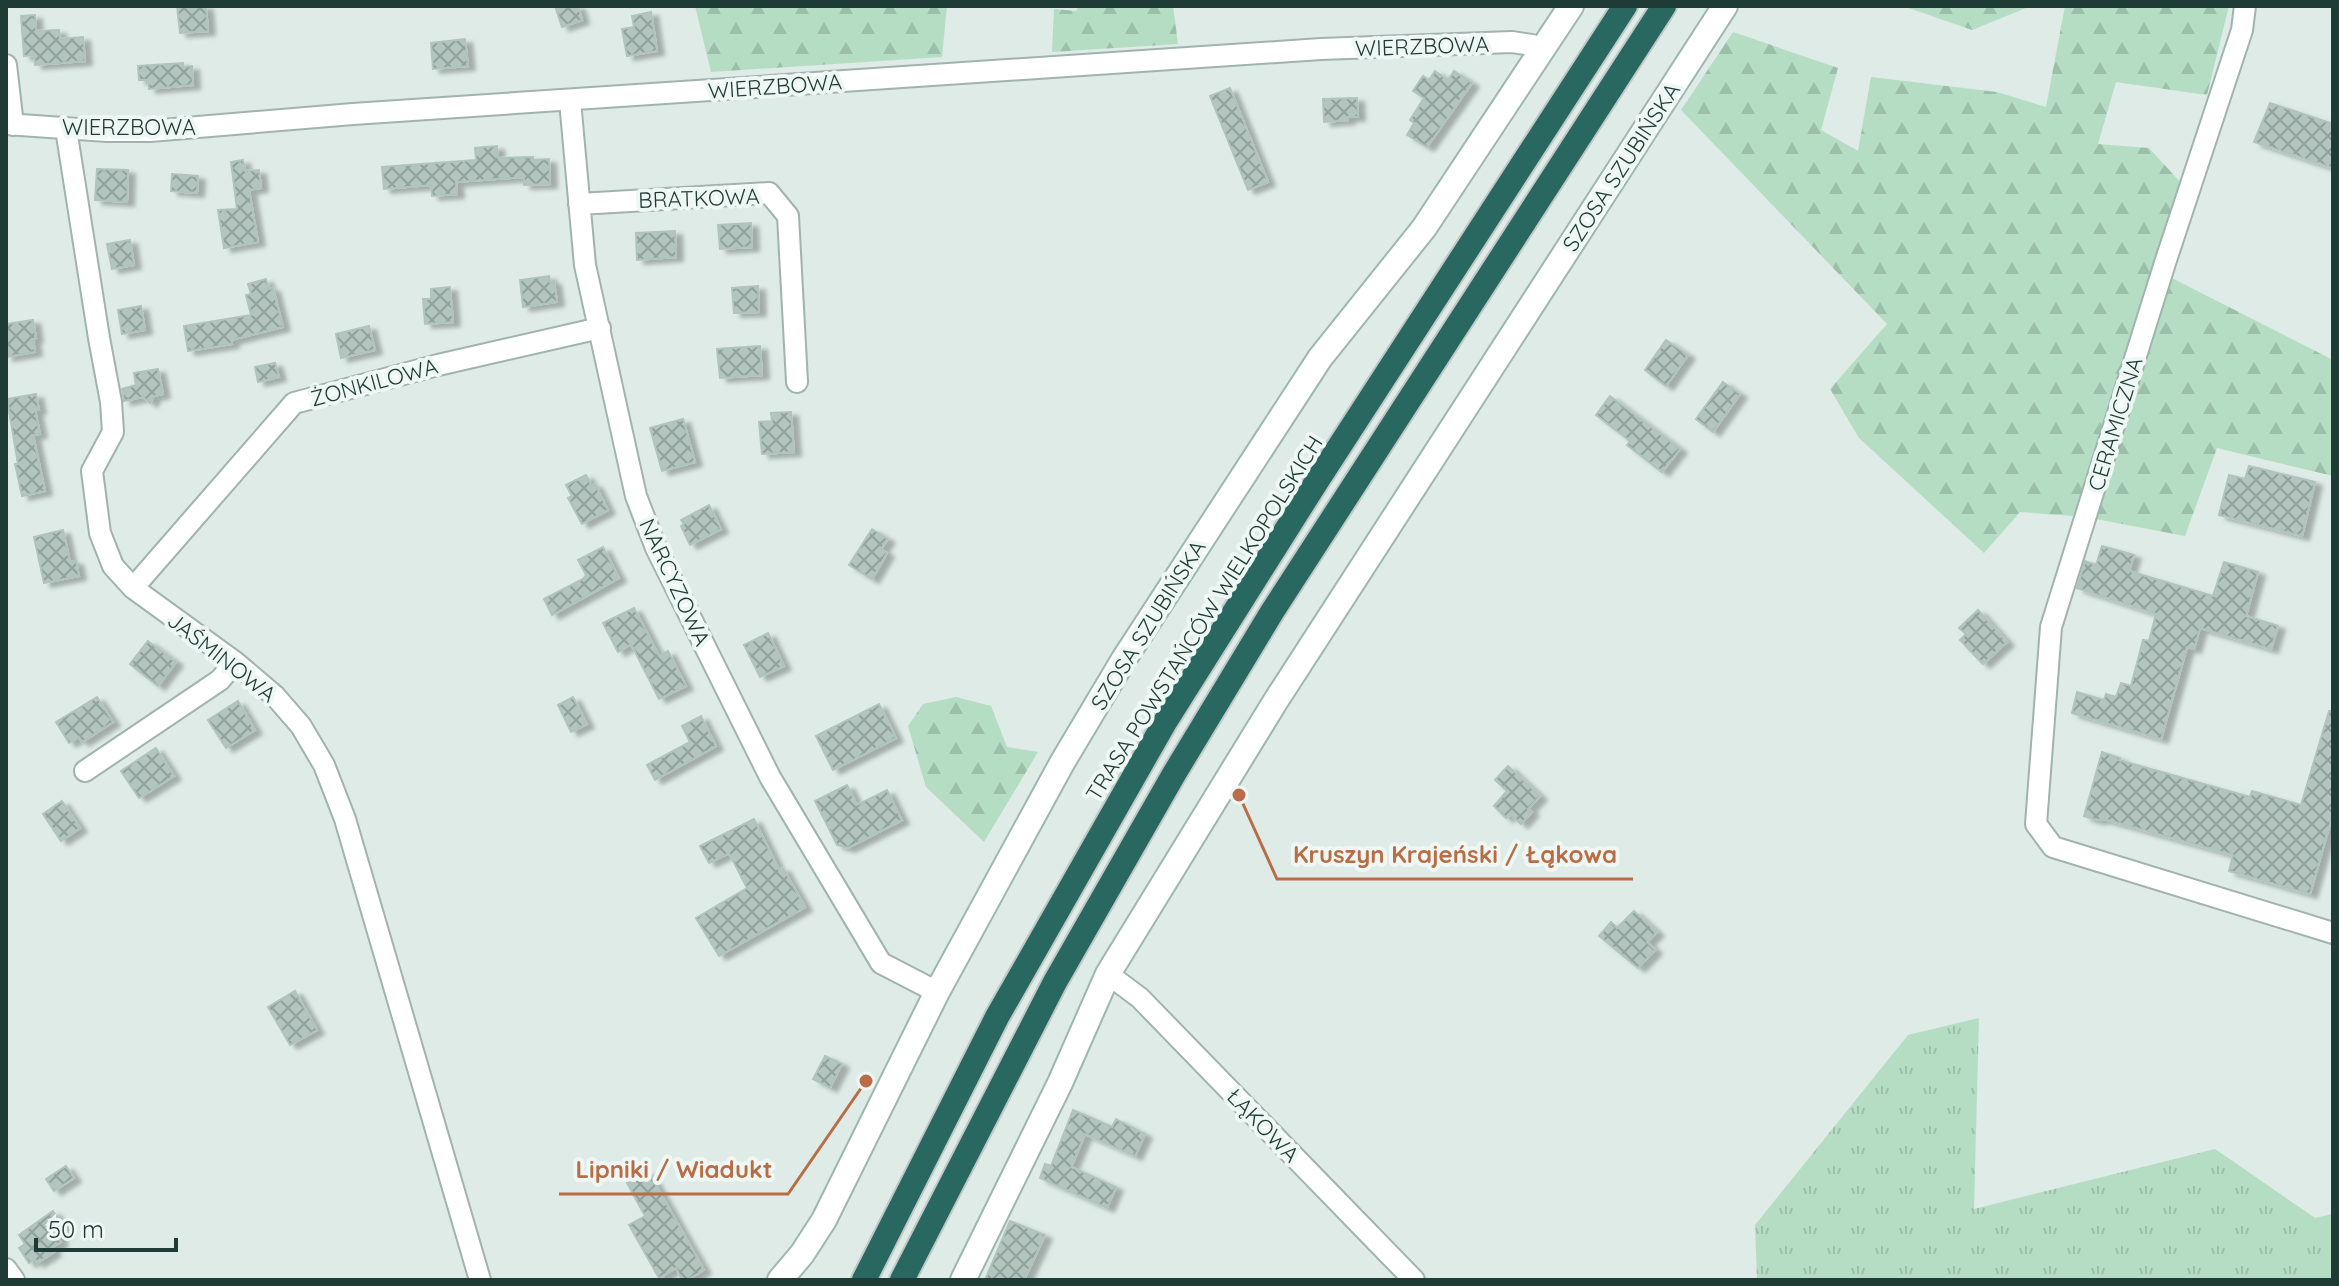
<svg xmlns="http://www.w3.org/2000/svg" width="2339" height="1286" font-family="Quicksand,sans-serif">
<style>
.grass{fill:url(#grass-tufts)}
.forest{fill:url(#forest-firs)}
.building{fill:url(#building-cross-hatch);stroke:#b0c4bd;stroke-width:2;filter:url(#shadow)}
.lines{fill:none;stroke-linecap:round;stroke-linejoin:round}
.street-casing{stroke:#a1b3ad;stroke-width:24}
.secondary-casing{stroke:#9db7af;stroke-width:28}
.highway-casing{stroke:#c0c8c6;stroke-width:28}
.street{stroke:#fff;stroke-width:20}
.secondary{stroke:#fff;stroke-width:24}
.highway{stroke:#296860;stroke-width:24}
.labels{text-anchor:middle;stroke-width:8;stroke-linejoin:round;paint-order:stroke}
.street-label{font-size:22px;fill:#1f3b35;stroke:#eef7f3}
.leader{fill:none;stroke:#b86d46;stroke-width:3}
.callout-dot{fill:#b86d46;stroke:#eef7f3;stroke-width:3}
.callout-label{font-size:24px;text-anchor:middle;font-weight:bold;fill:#b86d46;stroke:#eef7f3;stroke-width:8;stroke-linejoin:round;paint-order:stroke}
</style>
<defs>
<pattern id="grass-tufts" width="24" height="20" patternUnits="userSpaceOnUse" patternTransform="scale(2)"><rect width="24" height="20" fill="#b5ddc3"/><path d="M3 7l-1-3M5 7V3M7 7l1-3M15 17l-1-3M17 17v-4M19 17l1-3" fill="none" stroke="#9bbfa8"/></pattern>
<pattern id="forest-firs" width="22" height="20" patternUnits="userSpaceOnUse" patternTransform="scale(2)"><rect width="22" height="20" fill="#b5ddc3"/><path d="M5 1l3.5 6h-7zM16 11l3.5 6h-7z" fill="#9bbfa8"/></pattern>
<pattern id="building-cross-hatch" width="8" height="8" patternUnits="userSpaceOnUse" patternTransform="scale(2)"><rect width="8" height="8" fill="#b3c5bf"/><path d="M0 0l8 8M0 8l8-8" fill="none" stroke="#91a19c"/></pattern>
<filter id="shadow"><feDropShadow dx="7" dy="4" stdDeviation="2" flood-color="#0004"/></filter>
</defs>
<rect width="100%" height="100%" fill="#deebe6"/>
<path class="grass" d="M 1979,1018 L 1974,1209 L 2215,1149 L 2315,1218 L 2333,1214 L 2333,1280 L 1757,1280 L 1755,1225 L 1908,1035 Z"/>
<path class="forest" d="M 695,6 L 947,6 L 942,57 L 711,72 Z
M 1079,6 L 1173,6 L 1178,44 L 1052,52 L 1054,9 L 1076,11 Z
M 1903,6 L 2031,6 L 1972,30 Z
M 2065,6 L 2229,6 L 2207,95 L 2116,82 L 2098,144 L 2149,148 L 2182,184 L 2156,270 L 2333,360 L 2333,476 L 2217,448 L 2185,536 L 2085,517 L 2020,512 L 1984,553 L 1859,438 L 1830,389 L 1887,324 L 1681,110 L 1733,32 L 1838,68 L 1821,130 L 1858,151 L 1871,77 L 1997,92 L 2046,107 Z
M 956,697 L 991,706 L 1007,747 L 1038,752 L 984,842 L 926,787 L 908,726 L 923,704 Z"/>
<path class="building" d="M 177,6 L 206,6 L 208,31 L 180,33 Z
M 555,6 L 578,6 L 582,20 L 562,27 Z
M 651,12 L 657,51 L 627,56 L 622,29 L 634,27 L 632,16 Z
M 35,15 L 36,31 L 59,30 L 60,39 L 83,37 L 85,61 L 35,65 L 34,55 L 24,56 L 21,16 Z
M 465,39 L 468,66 L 433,69 L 431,43 Z
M 183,63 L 183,67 L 192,66 L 193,85 L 149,89 L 148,80 L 139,80 L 138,66 Z
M 1435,71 L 1448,80 L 1454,71 L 1472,83 L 1427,147 L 1407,135 L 1414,123 L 1410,120 L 1424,98 L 1413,91 L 1423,76 L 1429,80 Z
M 1230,88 L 1268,182 L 1248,190 L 1210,96 Z
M 1357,98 L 1358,117 L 1348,117 L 1348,120 L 1324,122 L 1323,99 Z
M 2270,103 L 2333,124 L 2333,168 L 2254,142 Z
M 497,146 L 498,158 L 533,157 L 533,160 L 549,159 L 550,184 L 524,185 L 524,177 L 456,182 L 457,194 L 432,196 L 431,185 L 384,189 L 382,167 L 476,160 L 475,148 Z
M 243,160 L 245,171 L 259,170 L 261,188 L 249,190 L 258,242 L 224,248 L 218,210 L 237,209 L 231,162 Z
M 97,169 L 128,170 L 127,202 L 95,200 Z
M 172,174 L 198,176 L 197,193 L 171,191 Z
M 751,223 L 752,247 L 720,249 L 718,225 Z
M 675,231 L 676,257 L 637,260 L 636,233 Z
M 130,240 L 134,265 L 112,269 L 107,244 Z
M 549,276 L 550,282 L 554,281 L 557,302 L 523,307 L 520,280 Z
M 266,279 L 269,289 L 273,288 L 283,327 L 231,340 L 232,344 L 188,351 L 184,326 L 251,315 L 246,295 L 251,294 L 248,284 Z
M 758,286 L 759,312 L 734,313 L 732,288 Z
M 450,287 L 453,322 L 425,324 L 423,299 L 431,299 L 431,289 Z
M 141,306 L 145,330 L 122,334 L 118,310 Z
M 33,320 L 36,338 L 33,339 L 35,352 L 6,357 L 6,324 Z
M 369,326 L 375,350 L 341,358 L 336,334 Z
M 1666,340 L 1688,355 L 1666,386 L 1645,370 Z
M 760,346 L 762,375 L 720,378 L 717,349 Z
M 275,363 L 279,377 L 258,382 L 255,367 Z
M 158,369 L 163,394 L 154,396 L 150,403 L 143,397 L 124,401 L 122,389 L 136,385 L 134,373 Z
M 1723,382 L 1740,394 L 1713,432 L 1696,419 Z
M 36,394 L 39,410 L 35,410 L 40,434 L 33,435 L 45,491 L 22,496 L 15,464 L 18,464 L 7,399 Z
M 1610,396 L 1680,449 L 1662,472 L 1627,445 L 1630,441 L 1596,415 Z
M 791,412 L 794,452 L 762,454 L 759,422 L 772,421 L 771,413 Z
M 683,419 L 695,462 L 662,471 L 650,428 Z
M 2249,466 L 2315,482 L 2302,536 L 2219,515 L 2229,475 L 2245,479 Z
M 586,475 L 592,486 L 595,484 L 608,510 L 582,524 L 568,498 L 572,496 L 566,485 Z
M 709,505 L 721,529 L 690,545 L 681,526 L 684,524 L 681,520 Z
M 872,529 L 888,539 L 881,549 L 887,553 L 872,579 L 849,565 Z
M 63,530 L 70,562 L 76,561 L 79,576 L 44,583 L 34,537 Z
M 2102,546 L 2134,555 L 2129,571 L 2213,596 L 2224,562 L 2258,572 L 2246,616 L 2278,626 L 2271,649 L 2200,628 L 2194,649 L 2187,647 L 2161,739 L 2072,713 L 2077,692 L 2104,700 L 2106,694 L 2116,697 L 2121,683 L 2131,686 L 2143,640 L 2149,641 L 2156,614 L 2077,588 L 2085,561 L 2096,565 Z
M 603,547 L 619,578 L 552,615 L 544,599 L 583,579 L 586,575 L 578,560 Z
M 634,608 L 659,656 L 668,651 L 686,686 L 659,699 L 631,644 L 618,652 L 603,623 Z
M 1978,610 L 2007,642 L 1983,664 L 1960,640 L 1966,634 L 1959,628 Z
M 768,633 L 784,666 L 760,677 L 744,645 Z
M 148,641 L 176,662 L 158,686 L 130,664 Z
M 97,697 L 113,722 L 82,742 L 79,737 L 69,743 L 56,722 Z
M 573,697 L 587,724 L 571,732 L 558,705 Z
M 238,701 L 255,730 L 226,748 L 208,720 Z
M 879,704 L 896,738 L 833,770 L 816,736 Z
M 2329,711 L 2333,711 L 2333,813 L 2310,894 L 2229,871 L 2233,855 L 2104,819 L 2096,820 L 2084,816 L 2102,752 L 2120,758 L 2119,760 L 2250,797 L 2252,791 L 2301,805 Z
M 701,716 L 716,746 L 655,780 L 647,765 L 690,742 L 682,726 Z
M 156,748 L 174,776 L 139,798 L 121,771 Z
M 1508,766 L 1540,796 L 1528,809 L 1532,812 L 1521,824 L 1510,814 L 1506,818 L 1494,806 L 1507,791 L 1495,780 Z
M 847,785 L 857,805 L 887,790 L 902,820 L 848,848 L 837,845 L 815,801 Z
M 62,801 L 80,828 L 61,841 L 43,814 Z
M 754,819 L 779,870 L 783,868 L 805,907 L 719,956 L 696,918 L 747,888 L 729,853 L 709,863 L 700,846 Z
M 1634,911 L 1657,932 L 1647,942 L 1655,950 L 1638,968 L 1599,936 L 1611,922 L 1617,928 Z
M 295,991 L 317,1030 L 290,1045 L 268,1007 Z
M 825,1056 L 842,1064 L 830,1088 L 813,1079 Z
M 1073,1110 L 1112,1127 L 1116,1119 L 1145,1134 L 1135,1156 L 1085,1134 L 1071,1167 L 1116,1187 L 1107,1208 L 1040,1178 L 1045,1164 L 1051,1166 Z
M 66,1166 L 74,1178 L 54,1191 L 46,1179 Z
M 648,1171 L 704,1270 L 687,1280 L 682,1280 L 676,1268 L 659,1278 L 629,1225 L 645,1216 L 627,1183 Z
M 53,1211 L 67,1231 L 58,1237 L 61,1242 L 51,1248 L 54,1252 L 37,1263 L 35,1259 L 29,1263 L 19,1248 L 25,1244 L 19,1235 Z
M 1010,1221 L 1045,1235 L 1024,1280 L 985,1280 Z"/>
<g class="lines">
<g class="street-casing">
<path id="street" d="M 2245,6 L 2242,30 L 2165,263 L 2051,627 L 2036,824 L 2053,847 L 2333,933
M 6,65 L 13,125
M 570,101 L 585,265 L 636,496 L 656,548 L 770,777 L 881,963 L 937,992
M 6,124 L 107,131 L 150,131 L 353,114 L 1321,49 L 1512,42 L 1532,45 L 1542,52
M 66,129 L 99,338 L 111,402 L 113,432 L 92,471 L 100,533 L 113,566 L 133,588 L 235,662 L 275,696 L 301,726 L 324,765 L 345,819 L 480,1280
M 579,204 L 769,193 L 788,216 L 797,382
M 133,588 L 294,403 L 438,365 L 600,328
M 85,771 L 220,680 L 235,662
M 1108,974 L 1140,998 L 1414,1280
M 6,1269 L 14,1280"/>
</g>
<g class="secondary-casing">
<path id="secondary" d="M 780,1280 L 802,1254 L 824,1220 L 937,992 L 1062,763 L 1124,659 L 1320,358 L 1424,228 L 1571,6
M 963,1280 L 1060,1083 L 1108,974 L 1275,702 L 1725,6"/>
</g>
<g class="highway-casing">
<path id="highway" d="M 864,1280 L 997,1017 L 1165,722 L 1317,481 L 1625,6
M 902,1280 L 1055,982 L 1174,774 L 1272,612 L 1664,6"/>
</g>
<use href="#street" class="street"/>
<use href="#secondary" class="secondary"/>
<use href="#highway" class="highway"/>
</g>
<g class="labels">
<g class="street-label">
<text transform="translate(1422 46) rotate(-2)" y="8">WIERZBOWA</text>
<text transform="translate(775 86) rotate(-4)" y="8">WIERZBOWA</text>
<text x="129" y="135">WIERZBOWA</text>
<text transform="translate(1621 167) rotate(-57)" y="8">SZOSA SZUBIŃSKA</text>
<text transform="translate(699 198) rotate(-2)" y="8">BRATKOWA</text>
<text transform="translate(374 382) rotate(-15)" y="8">ŻONKILOWA</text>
<text transform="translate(2115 424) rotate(-73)" y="8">CERAMICZNA</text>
<text transform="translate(675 582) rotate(65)" y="8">NARCYZOWA</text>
<text transform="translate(1204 618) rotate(-58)" y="8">TRASA POWSTAŃCÓW WIELKOPOLSKICH</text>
<text transform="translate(1148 625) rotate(-58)" y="8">SZOSA SZUBIŃSKA</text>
<text transform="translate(222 657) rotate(38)" y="8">JAŚMINOWA</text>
<text transform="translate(1263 1125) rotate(46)" y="8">ŁĄKOWA</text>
</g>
</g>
<path class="leader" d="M1239 795L1277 879H1633M866 1081L788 1194H559"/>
<g class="callout-dot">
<circle cx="1239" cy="795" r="8"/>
<circle cx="866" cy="1081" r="8"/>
</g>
<g class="callout-label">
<text x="1455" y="863">Kruszyn Krajeński / Łąkowa</text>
<text x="674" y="1178">Lipniki / Wiadukt</text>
</g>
<rect width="2339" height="1286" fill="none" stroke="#1f3b35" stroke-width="16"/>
<path d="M36 1238v12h140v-12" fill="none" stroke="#1f3b35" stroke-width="4"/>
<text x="48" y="1238" font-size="24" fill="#1f3b35" stroke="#eef7f3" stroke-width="6" paint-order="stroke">50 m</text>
</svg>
